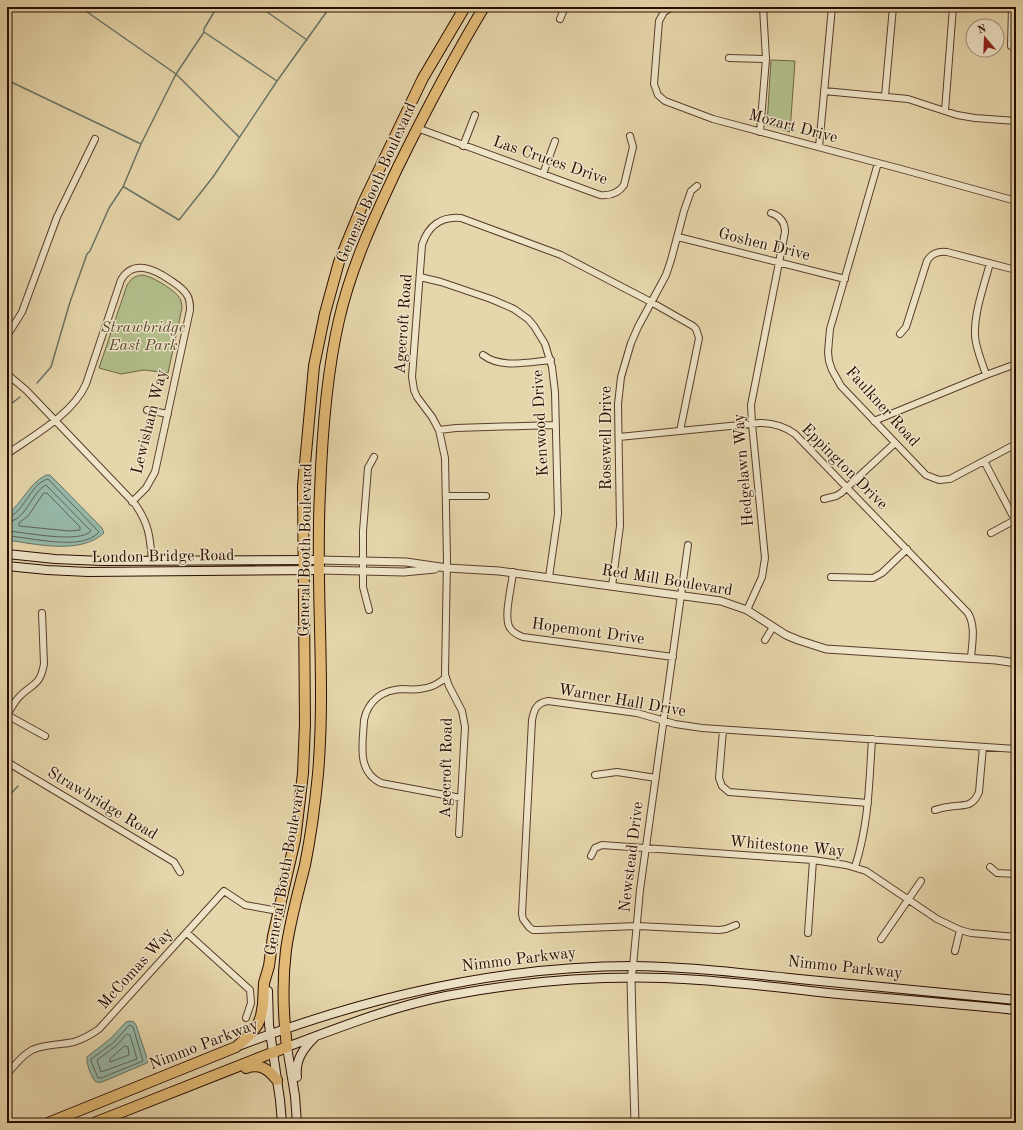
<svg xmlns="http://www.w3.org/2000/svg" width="1023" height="1130" font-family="'Old Standard TT',serif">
	<rect width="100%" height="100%" fill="#e6d6ab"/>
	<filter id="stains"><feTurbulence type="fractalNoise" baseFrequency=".005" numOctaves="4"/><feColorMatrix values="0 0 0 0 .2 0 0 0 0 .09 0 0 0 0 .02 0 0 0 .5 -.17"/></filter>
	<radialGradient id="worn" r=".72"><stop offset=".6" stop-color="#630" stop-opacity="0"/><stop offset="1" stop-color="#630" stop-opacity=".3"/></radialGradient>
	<path fill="#b2be8b" stroke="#6e6546" d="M771,60L795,61L790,132L767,125Z
		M142,275C150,275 173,289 178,296C181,299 182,303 182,308L168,373L144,370L121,374L99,368L127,285C131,279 134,276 142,275Z"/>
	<path fill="#96b9a9" stroke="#6a7465" d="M46,475H50L55,480L102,528L104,533C80,555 36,544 7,540V514C23,503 28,484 46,475Z
		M130,1021L134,1022L136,1025L148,1061L147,1063L102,1082C99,1082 97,1083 95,1081C91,1077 86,1062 87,1057L110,1039L126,1022Z"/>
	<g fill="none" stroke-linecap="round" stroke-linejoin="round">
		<path stroke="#606254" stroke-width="1" d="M44,493H47L80,527V530L69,531L19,526V523L28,516Z
			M7,517C24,515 29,484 48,479L99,532C82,552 31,537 7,536
			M7,522C26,521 31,493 46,485L91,531C79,544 25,532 7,531
			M130,1025L133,1027L143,1061L101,1078H98L91,1061V1059L113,1043Z
			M127,1034L130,1035L137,1059L101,1072L97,1060L116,1046Z
			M125,1046L128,1047L129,1055L110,1062V1059Z"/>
		<path stroke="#6a7465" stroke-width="1.5" d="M80,7L176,74L239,137
			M260,7L307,40
			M204,32L277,81
			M7,80L141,144
			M124,187L179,220L213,177L277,81L330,7
			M37,383L51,367L70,302L87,254L90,251L109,208L123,187L141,144L176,74L204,32V29L217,7
			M7,407L20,397
			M7,798L18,786"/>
		<defs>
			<path id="minor" d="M672,7L664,12L659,21L654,84L658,95L665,101L713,119L901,169L1016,201
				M560,19L565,7
				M1011,46L1012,7
				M729,58L766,59
				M824,91L908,99L957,115L975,118L1016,121
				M885,96L893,7
				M945,111L953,7
				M417,128L600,195C610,196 618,194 624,185L633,147L630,136
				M760,132L766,59L763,7
				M463,146L475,115
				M819,147L832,7
				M878,163L830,329L828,352L829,361L832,370L841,386L926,475L939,480L950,479L1016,444
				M543,174L555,141
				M678,237L845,279
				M420,277L441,282L491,299L514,309L528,319L534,326L545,344L552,367L555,392L558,514L549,577
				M900,334L906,327L927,261C931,254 938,251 947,252L1016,270
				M7,336L22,312L57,217L95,139
				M483,355C501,369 529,362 551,360
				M7,374L26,390L135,504C149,524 150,537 152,560
				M986,375C982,362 976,349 975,336C974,312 984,286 990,263
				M147,410L168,414
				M874,421L986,375L1016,364
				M439,430L456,428L555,425
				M619,437L760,423C773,423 784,426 795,434L968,613C976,627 972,643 971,658
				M7,454C33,436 73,414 86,384L121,280C133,259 154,269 170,280C176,284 183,288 187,295C190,299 190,304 190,310L155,472L146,488L132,502
				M984,461L1016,522
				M446,496H486
				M824,499L836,496L841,493L895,443
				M991,533L1015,520
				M513,572C512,586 503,617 510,628C513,633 518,635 523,637L673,657
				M831,577L873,578L882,573L907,549
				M612,586L620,526L618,404L621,377L631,343L638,327L666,275L671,260L684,211L691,191L697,186
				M369,610L363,587V531L368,468L374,457
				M747,610L762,577L765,558L752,424L751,405L785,232C785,222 780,216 771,213
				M765,640L773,627
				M446,677C439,684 430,688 420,689C414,690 408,689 402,689C382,690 368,701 364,720C363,743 356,771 381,783L461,798
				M7,715C11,709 14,702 20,696C33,683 40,686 44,664L42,613
				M7,715L45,736
				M723,730L719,778L722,786L729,792L868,803
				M7,762L174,862L180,872
				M595,775L617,772L656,778
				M935,810C939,809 944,807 948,807C963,804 972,809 979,792L983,747
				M459,834L465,727L462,711L449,686L445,675L447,560L445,458L439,430L432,417L417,397L414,390L412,377L422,245C428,226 441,216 461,218L561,255L651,302L693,326L696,329L699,338L680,431
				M591,856L595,848L602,845L813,860L846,865L866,871L937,919L960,930L971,933L1016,937
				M855,867C869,823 869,784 872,739
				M990,867L997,873L1016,874
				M736,925L726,929L719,930L637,926L538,930H533L529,927L523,919L522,914L532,720C534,710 536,703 548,701L637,713L675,724L702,728L1016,749
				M187,933L250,990L251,1003L246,1018
				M808,933L813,860
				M881,939L921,881
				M955,951L960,930
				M633,966L640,890L688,545
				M7,1074C14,1066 22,1055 32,1050C44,1044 61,1045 74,1042C83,1039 92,1034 99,1029L224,891L245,905L278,911"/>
			<path id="tertiary" d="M319,560L406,562L447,568L499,571L721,601L747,610L786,635L798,640L826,649L996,660L1016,663
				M319,570L404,572L435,569
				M633,966L631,978L632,1022L635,1123"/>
			<path id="secondary" d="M7,554L55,559L103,561L319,560
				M7,566L47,570L88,572L319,570
				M268,991L269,1025L280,1100L282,1123
				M241,1045C367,997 498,966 634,966C689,967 744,973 799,979C872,986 944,993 1016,1000
				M297,1077C295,1060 303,1049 314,1038
				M297,1123L295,1096L287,1047C340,1027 391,1007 446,996C518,982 591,976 664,978C723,980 781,988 838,994C898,999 957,1004 1016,1010"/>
			<path id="trunk" d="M246,1068C260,1063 268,1069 277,1080
				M48,1123L236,1047L251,1034L258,1024L261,1016L263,1004L264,983L269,966L273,936L295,840L297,824L303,773L305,724L303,486L314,366L325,313L339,262L364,201L423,78L465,7
				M94,1123L287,1047C283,1014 282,982 286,950C290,921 298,893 305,865C311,835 315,805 318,774C326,680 315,586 320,492C322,435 326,376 339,320C351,267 374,218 397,169C424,114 452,60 484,7"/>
		</defs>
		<use href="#minor" stroke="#583e2b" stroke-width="8"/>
		<use href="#tertiary" stroke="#583e2b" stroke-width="9"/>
		<use href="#secondary" stroke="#290c00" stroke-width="10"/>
		<use href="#trunk" stroke="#290c00" stroke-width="12"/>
		<use href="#minor" stroke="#efe4c8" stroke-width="6"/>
		<use href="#tertiary" stroke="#efe4c8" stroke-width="7"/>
		<use href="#secondary" stroke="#efe4c8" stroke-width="8"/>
		<use href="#trunk" stroke="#e3bb76" stroke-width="10"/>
	</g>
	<g text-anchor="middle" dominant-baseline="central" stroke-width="3" stroke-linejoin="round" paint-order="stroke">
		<g font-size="16" fill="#290c00" stroke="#efe4c8">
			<text transform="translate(793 127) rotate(15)">Mozart Drive</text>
			<text transform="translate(550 161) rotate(19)">Las Cruces Drive</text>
			<text transform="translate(377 183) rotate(-66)">General Booth Boulevard</text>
			<text transform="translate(764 245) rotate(14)">Goshen Drive</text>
			<text transform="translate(404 324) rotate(-86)">Agecroft Road</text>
			<text transform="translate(882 407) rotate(48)">Faulkner Road</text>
			<text transform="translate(150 422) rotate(-76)">Lewisham Way</text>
			<text transform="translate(541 423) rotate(-93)">Kenwood Drive</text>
			<text transform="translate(607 438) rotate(-90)">Rosewell Drive</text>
			<text transform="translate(844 467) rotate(45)">Eppington Drive</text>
			<text transform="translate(744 470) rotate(-95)">Hedgelawn Way</text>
			<text transform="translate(306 550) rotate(-89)">General Booth Boulevard</text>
			<text transform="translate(163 557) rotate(-1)">London Bridge Road</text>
			<text transform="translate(667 581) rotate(9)">Red Mill Boulevard</text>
			<text transform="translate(588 632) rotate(8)">Hopemont Drive</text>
			<text transform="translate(622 701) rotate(10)">Warner Hall Drive</text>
			<text transform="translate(447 768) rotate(-89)">Agecroft Road</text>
			<text transform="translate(102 804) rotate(31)">Strawbridge Road</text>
			<text transform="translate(787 847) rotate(5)">Whitestone Way</text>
			<text transform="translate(632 857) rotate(-83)">Newstead Drive</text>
			<text transform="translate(286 870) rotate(-80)">General Booth Boulevard</text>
			<text transform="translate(519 960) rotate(-7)">Nimmo Parkway</text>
			<text transform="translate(845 968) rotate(6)">Nimmo Parkway</text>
			<text transform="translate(136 969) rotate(-48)">McComas Way</text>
			<text transform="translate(204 1045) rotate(-21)">Nimmo Parkway</text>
		</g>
		<g font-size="16" font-style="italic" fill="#594a31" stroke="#efe4c8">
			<text x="143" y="328">Strawbridge<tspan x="143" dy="18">East Park</tspan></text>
		</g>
	</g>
	<rect width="1023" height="1130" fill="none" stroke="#e6d6ab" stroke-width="24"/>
	<rect x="8" y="8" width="1007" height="1114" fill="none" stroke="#290c00" stroke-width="2"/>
	<rect x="12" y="12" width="999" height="1106" fill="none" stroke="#290c00"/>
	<g transform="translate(985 38) rotate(341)"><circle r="19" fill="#efe4c8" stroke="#a08e78"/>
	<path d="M0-3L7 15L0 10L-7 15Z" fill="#8f2418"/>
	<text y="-6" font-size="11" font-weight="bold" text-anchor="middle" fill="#290c00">N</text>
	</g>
	<rect width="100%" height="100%" filter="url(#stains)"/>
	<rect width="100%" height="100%" fill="url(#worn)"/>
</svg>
